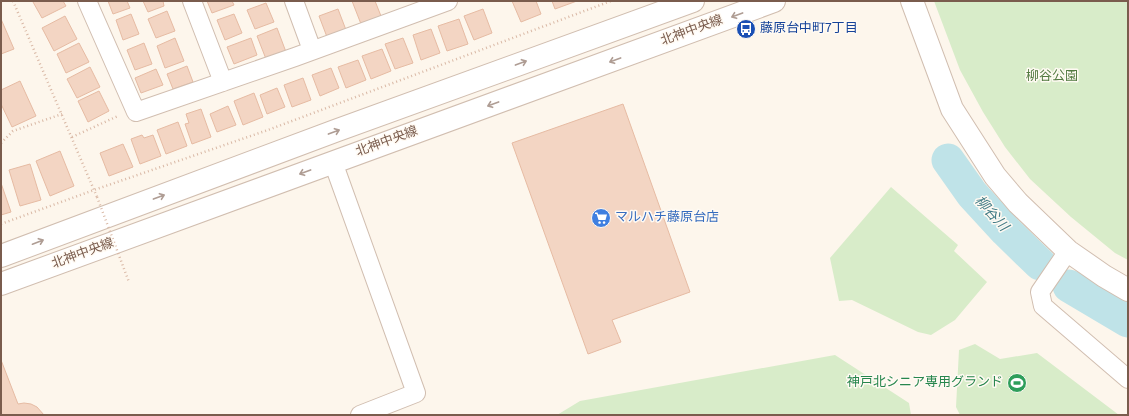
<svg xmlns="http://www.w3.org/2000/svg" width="1129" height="416" font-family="Overpass,'Noto Sans JP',sans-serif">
	<rect width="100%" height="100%" fill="#fdf6ec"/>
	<path fill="#d8ecc9" d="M934,1H1128V260L1115,253L1071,217L1030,179L1005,147L983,112L960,70Z
		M891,187L958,245L954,251L987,282L955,320L931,335L918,332L852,300L839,301L830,258Z
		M975,344L1000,359L1037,353L1119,415H960L956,407L959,350Z
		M835,355L909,403L911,415H557L580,401Z"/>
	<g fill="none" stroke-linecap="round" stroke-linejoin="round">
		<path stroke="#bfe3e8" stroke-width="33" d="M948,160L972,194L1006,231L1040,264
			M1069,286L1128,321"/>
	</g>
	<path fill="#f3d5c3" stroke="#e6bba3" d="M34,1H63L66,6L42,18L33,2Z
		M108,1H127L130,8L113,14Z
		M143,1H163L164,6L148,12Z
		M207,1H232L234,5L212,13Z
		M352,1H375L381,16L361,24Z
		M512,1H536L541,14L521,22Z
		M552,1H577L555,9Z
		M266,3L274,22L255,29L247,10Z
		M338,9L346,30L327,37L319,16Z
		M483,9L492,33L474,40L464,16Z
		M167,11L175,31L156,38L148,19Z
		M131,14L139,34L123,40L116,20Z
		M234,14L242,33L225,40L217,20Z
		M65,16L77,39L54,51L42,28Z
		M1,19L14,49L1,54Z
		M459,19L468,44L447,51L438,26Z
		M277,28L286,52L266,59L257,36Z
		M431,29L440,53L421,60L413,35Z
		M175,38L184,61L165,68L157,46Z
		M251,38L257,55L234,64L227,47Z
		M403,38L413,63L395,69L385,44Z
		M79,43L89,62L66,73L57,54Z
		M144,43L152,64L135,70L127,50Z
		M382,49L391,71L371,79L362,56Z
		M358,60L366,80L346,88L338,67Z
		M187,66L193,82L173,89L167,74Z
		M90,67L100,87L77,98L67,79Z
		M331,68L339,88L320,96L312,75Z
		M156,69L163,85L141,93L135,78Z
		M303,78L311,100L292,107L284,85Z
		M20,81L36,116L12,127L1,104V90Z
		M277,88L285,107L267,114L260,95Z
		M99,91L109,111L88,122L78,101Z
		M254,93L263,117L243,125L234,101Z
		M623,104L690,292L612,320L621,342L588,354L512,143Z
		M228,106L236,125L217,132L210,114Z
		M201,109L211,137L192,144L185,124L189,123L186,114Z
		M178,122L187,146L166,154L157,130Z
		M142,135L144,138L153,135L161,156L140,164L131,139Z
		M123,144L133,167L109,176L100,153Z
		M60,151L74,186L50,196L36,161Z
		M30,164L41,200L20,206L9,170Z
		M1,183L11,212L1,215Z
		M1,360L18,404L24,403L31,404L37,407L44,415H1Z"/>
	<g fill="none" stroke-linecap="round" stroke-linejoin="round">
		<defs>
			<path id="minor" d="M87,1L136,112L295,57L448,1
				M192,1L223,82
				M294,1L312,50
				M333,162L416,393L360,415
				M1068,251L1040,292L1043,306L1128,379"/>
			<path id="tertiary" d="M912,1L952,109L995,176L1018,203L1068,251L1104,276L1128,290
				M1,256L335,131L693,1
				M1,284L774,1"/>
		</defs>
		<use href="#minor" stroke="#d1beb0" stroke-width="20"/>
		<use href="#tertiary" stroke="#d1beb0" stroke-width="24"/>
		<path stroke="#d9b8a5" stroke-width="2.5" stroke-dasharray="1 3" stroke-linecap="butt" d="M13,1L97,197
			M72,137L118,116
			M1,143L13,131L62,114
			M1,224L94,190L268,130L611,1"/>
		<use href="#minor" stroke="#fff" stroke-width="18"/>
		<use href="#tertiary" stroke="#fff" stroke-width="22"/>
		<path stroke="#d9b8a5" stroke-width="2.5" stroke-dasharray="1 3" stroke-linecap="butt" d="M97,197L129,282"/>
	</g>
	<defs><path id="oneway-shaft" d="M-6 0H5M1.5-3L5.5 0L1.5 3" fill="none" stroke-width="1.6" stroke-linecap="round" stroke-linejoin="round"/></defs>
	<g stroke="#af9d94">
		<use href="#oneway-shaft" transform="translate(737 15) rotate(160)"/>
		<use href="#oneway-shaft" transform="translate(615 60) rotate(160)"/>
		<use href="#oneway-shaft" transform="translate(521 63) rotate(-20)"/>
		<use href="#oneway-shaft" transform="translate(493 104) rotate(160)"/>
		<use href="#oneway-shaft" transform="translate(334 132) rotate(-20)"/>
		<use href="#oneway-shaft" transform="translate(305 172) rotate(160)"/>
		<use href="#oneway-shaft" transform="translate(159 197) rotate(-20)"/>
		<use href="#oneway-shaft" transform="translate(38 242) rotate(-21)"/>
	</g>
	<defs>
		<symbol id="bus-disc" viewBox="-11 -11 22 22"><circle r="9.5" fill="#1a4fb4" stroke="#fffaf3"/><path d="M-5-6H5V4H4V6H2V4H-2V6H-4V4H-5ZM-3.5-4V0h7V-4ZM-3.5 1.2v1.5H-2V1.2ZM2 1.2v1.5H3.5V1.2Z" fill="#fff"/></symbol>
		<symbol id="supermarket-disc" viewBox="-11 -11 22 22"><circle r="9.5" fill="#3f7fe0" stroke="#fffaf3"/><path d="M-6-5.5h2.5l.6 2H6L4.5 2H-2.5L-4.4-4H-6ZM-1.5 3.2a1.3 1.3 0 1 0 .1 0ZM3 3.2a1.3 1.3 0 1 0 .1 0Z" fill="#fff"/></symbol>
		<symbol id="stadium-disc" viewBox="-11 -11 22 22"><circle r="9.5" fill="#2e9e5b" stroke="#fffaf3"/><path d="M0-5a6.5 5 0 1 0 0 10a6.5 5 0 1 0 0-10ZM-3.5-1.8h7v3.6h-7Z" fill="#fff"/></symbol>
	</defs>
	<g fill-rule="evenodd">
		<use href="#bus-disc" x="735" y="18" width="22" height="22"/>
		<use href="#supermarket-disc" x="590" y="207" width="22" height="22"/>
		<use href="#stadium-disc" x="1006" y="372" width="22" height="22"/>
	</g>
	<g text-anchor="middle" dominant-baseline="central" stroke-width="3" stroke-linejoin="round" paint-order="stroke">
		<g font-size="13" fill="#164399" stroke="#fffaf3" text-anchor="start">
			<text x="760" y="29">藤原台中町7丁目</text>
		</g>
		<g font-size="13" fill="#7a5c4d" stroke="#fffaf3">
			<text transform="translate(692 31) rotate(-20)">北神中央線</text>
			<text transform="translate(387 142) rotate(-20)">北神中央線</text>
			<text transform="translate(83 254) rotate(-20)">北神中央線</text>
		</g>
		<g font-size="13" fill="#537a41" stroke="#fffaf3">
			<text x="1052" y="77">柳谷公園</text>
		</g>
		<g font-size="13" fill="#366cbe" stroke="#fffaf3" text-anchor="start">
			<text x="615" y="218">マルハチ藤原台店</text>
		</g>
		<g font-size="13" fill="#27864d" stroke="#fffaf3" text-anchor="end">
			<text x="1003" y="383">神戸北シニア専用グランド</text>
		</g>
		<g font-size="14" font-style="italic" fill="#437c86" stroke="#fffaf3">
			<text transform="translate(991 214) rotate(48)">柳谷川</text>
		</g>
	</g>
	<rect width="1129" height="416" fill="none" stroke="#7a5c4d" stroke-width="4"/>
</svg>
